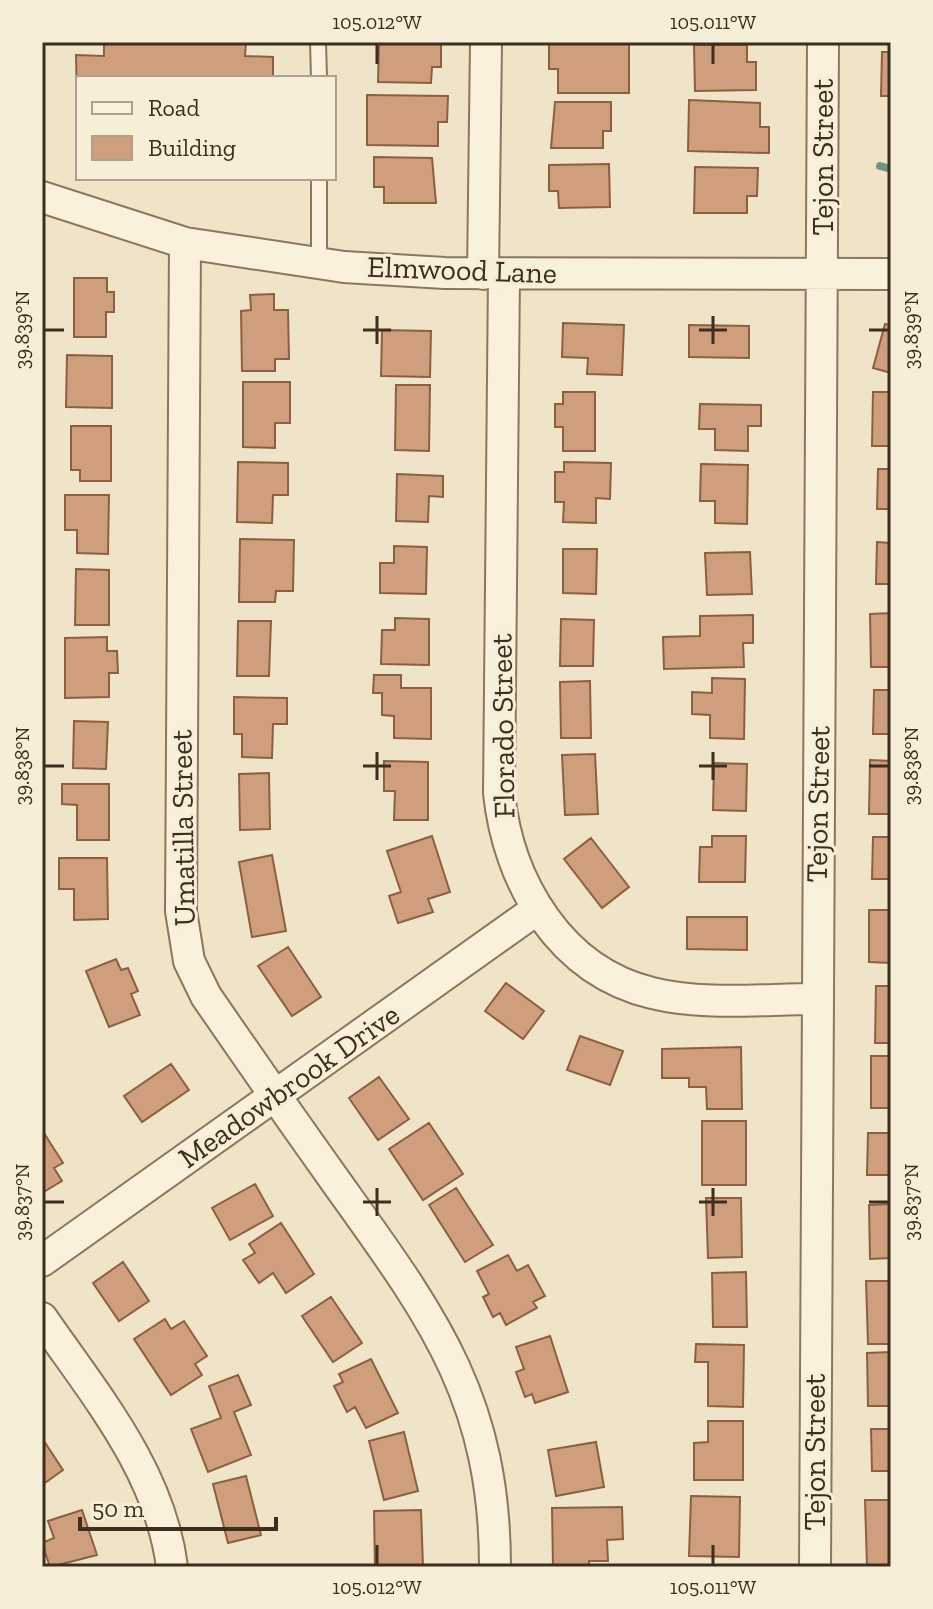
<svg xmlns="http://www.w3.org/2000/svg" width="933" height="1609" font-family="'Zilla Slab',serif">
	<rect width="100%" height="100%" fill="#f0e4c8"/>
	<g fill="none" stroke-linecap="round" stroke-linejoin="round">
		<path stroke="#6f938a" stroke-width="8" d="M880,166L891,169"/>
	</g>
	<path fill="#cf9f7d" stroke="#8d5f41" stroke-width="2" d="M104,42H246L245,56L273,57V78H78L77,103L76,55L104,56Z
		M379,42H441V67H432L431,83L378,82Z
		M549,42L629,43V93H558V69H549Z
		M694,45H747V62H756V90L695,91Z
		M882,52H891V96H881Z
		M367,95L448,96L447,122H438V146L367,145Z
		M689,100L760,103V127H769V153L688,151Z
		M555,102H611V131H603V148H551Z
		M374,157L432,158L436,203H384V187H374Z
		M609,164L610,207L559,208L558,191H549V165Z
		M695,167L758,168L757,196H747V213H694Z
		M74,278H107V292H114V312H106V337H74Z
		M274,294V310H288L289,359H275V371H242L241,311L251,310L250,295Z
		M563,323L624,325L622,375L587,374L588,358L562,357Z
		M885,324L891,325V373L873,368Z
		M689,325L749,326V358L689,357Z
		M382,330L431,331L430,377L381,376Z
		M67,355L112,356V408L66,407Z
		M243,382H290V423H275V448L243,447Z
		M396,385H430L429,451L395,450Z
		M563,392H595V451H563V427H555V404H563Z
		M873,392H891V446H872Z
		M700,404L761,405V426H748V451L715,450V429H699Z
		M71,426H111V481H80V470H71Z
		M238,462L288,463V495H273L272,523L237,522Z
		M564,462L611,463L610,499L596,498V523L563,522L564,502H555V472H564Z
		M701,464L748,465L747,524L715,523V501H700Z
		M878,469H891V509H877Z
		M397,474L443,476V497L429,496L428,522L396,521Z
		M65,495H109L108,554L77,553V530H65Z
		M240,539L294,540L293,591H276L275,602H239Z
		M877,542L891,543V584H876Z
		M394,546L427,547L426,594L380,593V563H394Z
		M563,549H597L596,594L563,593Z
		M750,552L752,594L707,595L705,553Z
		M76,569L109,570V625H75Z
		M891,613V667H871L870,614Z
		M753,615V643H743L744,667L664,669L663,637L700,636V616Z
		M395,618L429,619V665L381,664L382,630H395Z
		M561,619L594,620L593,666H560Z
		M238,621H271L269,676H237Z
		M107,637V651H117L118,673H109V697L65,698V638Z
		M374,675H401V688H431V739L394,738V716L382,715V693H373Z
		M712,678L745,679L744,739L710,738V715L692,714V692L712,693Z
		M590,681L591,738H561L560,682Z
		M874,690H891V734H873Z
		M234,697L287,698V724H273L272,758L242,757V734H234Z
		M74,721L108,722L106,769L73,768Z
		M595,754L598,814L565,815L562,755Z
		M870,760L891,761V814H869Z
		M384,761L428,762V820H394L395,791H384Z
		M714,763L747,764L746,811L713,810Z
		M269,773L270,829L240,830L239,774Z
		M62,784H109V840H77V805L62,804Z
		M432,836L450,892L428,899L433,912L398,923L389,896L401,892L387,851Z
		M712,836H746L745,882H699L700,847H712Z
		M873,837H891V879H872Z
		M591,838L629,887L602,908L564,859Z
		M272,855L286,931L252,937L239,862Z
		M59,858H107L108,919L74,920V889H59Z
		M869,910H891V963L869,962Z
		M687,917H747V950L687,949Z
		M288,947L321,997L292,1016L258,966Z
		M116,959L121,970L128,968L138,991L131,994L140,1015L109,1027L86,971Z
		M506,983L544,1011L523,1039L485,1011Z
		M876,986H891V1043H875Z
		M580,1036L623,1051L610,1085L567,1070Z
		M741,1047L742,1109H707L706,1087H689V1078H662V1049Z
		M871,1056H891V1108H871Z
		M171,1064L189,1090L142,1122L124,1096Z
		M379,1077L409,1119L378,1140L349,1098Z
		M702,1121H746V1185H702Z
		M429,1123L463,1174L423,1200L389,1149Z
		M42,1130L63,1163L54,1168L62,1181L42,1193Z
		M868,1133H891V1175H867Z
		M255,1184L273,1216L230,1240L212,1208Z
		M456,1188L493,1245L465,1262L429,1205Z
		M706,1198H741L742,1257L708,1258Z
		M891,1204V1258L870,1259L869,1205Z
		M281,1223L314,1274L286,1293L273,1273L259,1283L243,1260L255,1253L249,1244Z
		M508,1255L517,1271L528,1265L545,1296L533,1302L537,1308L506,1325L500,1313L493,1317L483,1297L489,1294L477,1271Z
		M123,1262L149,1301L119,1321L93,1283Z
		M746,1272L747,1327H713L712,1273Z
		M866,1281H891V1344H868Z
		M331,1297L362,1343L333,1362L302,1316Z
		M165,1319L171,1329L184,1321L207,1356L195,1364L202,1375L171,1395L134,1339Z
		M550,1336L568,1392L535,1403L532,1394L525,1397L516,1372L524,1369L516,1347Z
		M696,1344L744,1345L743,1407L708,1406V1362H695Z
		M891,1352V1406H868L867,1353Z
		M371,1359L398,1413L366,1428L355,1407L347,1412L334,1386L343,1382L339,1374Z
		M238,1375L251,1405L234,1412L251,1455L208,1472L191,1429L221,1418L209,1386Z
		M708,1421H743V1480H694V1443L708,1442Z
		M871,1429H891V1471H872Z
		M404,1432L418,1491L384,1500L369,1441Z
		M42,1438L63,1470L42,1485Z
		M596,1442L604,1487L556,1496L548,1450Z
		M246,1476L261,1535L228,1543L213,1484Z
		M691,1496L740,1497L739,1557L689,1556Z
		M865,1500H891V1567H867Z
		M622,1507L623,1539L607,1540L608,1561H589V1567H553L552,1508Z
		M82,1510L97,1555L50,1567L42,1543L54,1538L48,1521Z
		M421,1510L423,1566L375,1567L374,1511Z"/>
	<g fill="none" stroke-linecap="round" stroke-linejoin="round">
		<defs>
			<path id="service" d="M318,42L319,78
				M319,178V264"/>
			<path id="minor" d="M42,197L185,243L344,267L445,273L891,274
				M185,243L181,911L189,961L206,996C250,1060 294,1123 339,1186C432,1316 495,1398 495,1567
				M483,274L486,42
				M504,274L499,793C508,882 560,971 652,993C704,1006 763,999 816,999
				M42,1261L536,910
				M42,1318C95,1395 160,1471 172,1567
				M815,1567L823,42"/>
		</defs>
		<use href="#service" stroke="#8d765c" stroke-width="18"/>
		<use href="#minor" stroke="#8d765c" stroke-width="34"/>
		<use href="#service" stroke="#faf1dc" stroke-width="14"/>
		<use href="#minor" stroke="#faf1dc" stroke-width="30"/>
	</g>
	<path fill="none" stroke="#3d2e20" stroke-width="3" d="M377,44V64M713,44V64M377,316V344M713,316V344M44,330H64M363,330H391M699,330H727M869,330H889M377,752V780M713,752V780M44,766H64M363,766H391M699,766H727M869,766H889M377,1188V1216M713,1188V1216M44,1202H64M363,1202H391M699,1202H727M869,1202H889M377,1545V1565M713,1545V1565"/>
	<g text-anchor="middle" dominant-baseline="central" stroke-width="6" stroke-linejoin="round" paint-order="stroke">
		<g font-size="30" fill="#3d2e20" stroke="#f7eed8">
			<text transform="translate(823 157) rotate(-90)">Tejon Street</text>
			<text transform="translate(462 270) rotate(2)">Elmwood Lane</text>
			<text transform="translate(503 726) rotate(-91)">Florado Street</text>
			<text transform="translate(818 804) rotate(-89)">Tejon Street</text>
			<text transform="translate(183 828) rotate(-91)">Umatilla Street</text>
			<text transform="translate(289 1086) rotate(-35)">Meadowbrook Drive</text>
			<text transform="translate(815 1452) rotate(-90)">Tejon Street</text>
		</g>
	</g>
	<rect width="933" height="1609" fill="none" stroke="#f7eed8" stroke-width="88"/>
	<rect x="76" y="76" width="260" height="104" fill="#f7eed8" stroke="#ada18e" stroke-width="2"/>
	<rect x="92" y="102" width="40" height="12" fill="#faf1dc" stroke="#ada18e" stroke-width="2"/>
	<text x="148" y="116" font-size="24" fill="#3d2e20">Road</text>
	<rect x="92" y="136" width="40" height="24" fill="#cf9f7d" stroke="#ada18e" stroke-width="2"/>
	<text x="148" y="156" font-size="24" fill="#3d2e20">Building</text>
	<path d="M80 1517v12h196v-12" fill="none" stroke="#3d2e20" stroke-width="4"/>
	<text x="92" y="1517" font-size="24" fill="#3d2e20" stroke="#f7eed8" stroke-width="6" paint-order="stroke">50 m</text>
	<rect x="44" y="44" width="845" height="1521" fill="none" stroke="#3d2e20" stroke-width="3"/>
	<g font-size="20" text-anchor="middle" fill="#3d2e20">
		<text x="377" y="29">105.012°W</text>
		<text x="713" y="29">105.011°W</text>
		<text transform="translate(22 330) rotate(-90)" y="7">39.839°N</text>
		<text transform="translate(911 330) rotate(-90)" y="7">39.839°N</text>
		<text transform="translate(22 766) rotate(-90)" y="7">39.838°N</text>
		<text transform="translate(911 766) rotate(-90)" y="7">39.838°N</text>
		<text transform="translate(22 1202) rotate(-90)" y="7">39.837°N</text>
		<text transform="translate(911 1202) rotate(-90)" y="7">39.837°N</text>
		<text x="377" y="1594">105.012°W</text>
		<text x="713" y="1594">105.011°W</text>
	</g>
</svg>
